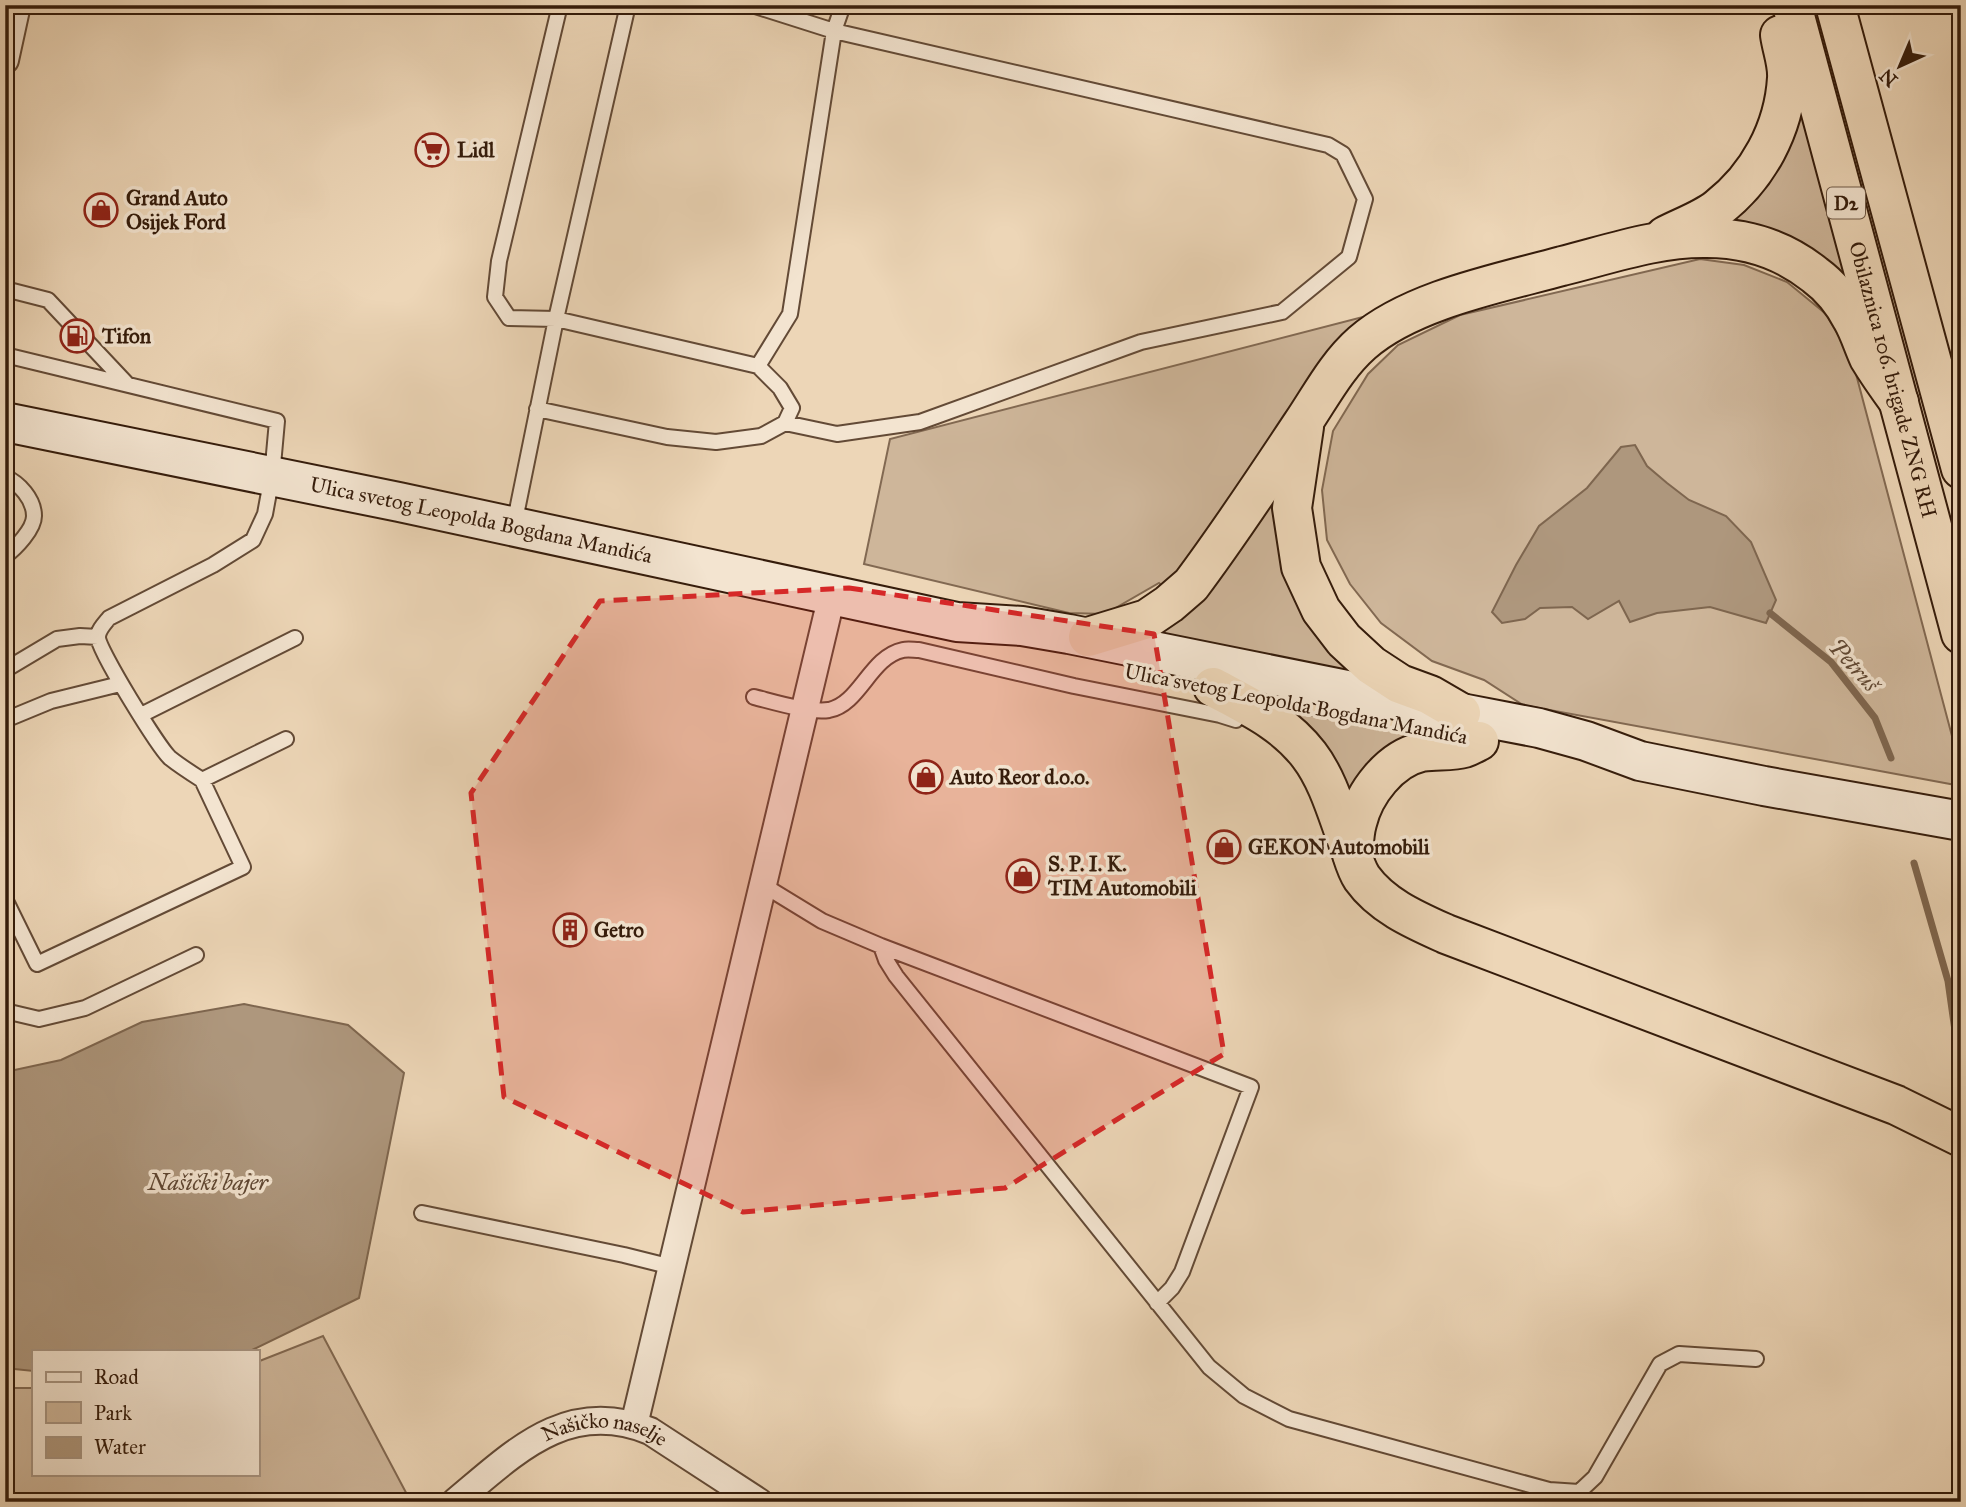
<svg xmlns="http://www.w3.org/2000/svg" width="1966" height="1507" font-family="'IM FELL Great Primer',serif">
	<rect width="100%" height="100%" fill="#edd6b7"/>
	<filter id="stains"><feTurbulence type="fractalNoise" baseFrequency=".00286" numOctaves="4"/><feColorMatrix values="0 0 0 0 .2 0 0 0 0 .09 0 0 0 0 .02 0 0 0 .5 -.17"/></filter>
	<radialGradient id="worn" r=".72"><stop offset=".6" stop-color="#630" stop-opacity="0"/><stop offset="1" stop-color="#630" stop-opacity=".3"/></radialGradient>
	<path fill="#ceb69a" stroke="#826952" stroke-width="2" d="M1799,91L1854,280L1720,231Z
		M1700,259L1744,265L1787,282L1826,314L1852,359L1961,770V786L1523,705L1484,680L1432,661L1381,623L1350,584L1327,540L1322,490L1333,431L1368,374L1398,345L1460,315Z
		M1386,311L1261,460L1166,589L1159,583L1105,614L1069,613L864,564L890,439Z
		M1277,472L1281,514L1372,685L1139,639Z
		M1280,710L1423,735L1353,811Z
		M323,1336L411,1502H5V1388H33V1474H257V1362Z"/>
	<path fill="#ae977d" stroke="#7e664f" stroke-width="2" d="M1635,445L1647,466L1667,483L1689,500L1726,516L1751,542L1776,600L1766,623L1710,607L1657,613L1630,622L1619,601L1588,619L1572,607L1540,608L1525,619L1502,623L1492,612L1516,565L1539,526L1587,488L1621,447Z
		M244,1004L348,1025L404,1073L359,1298L250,1351H33V1371L5,1368V1072L61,1060L142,1022Z"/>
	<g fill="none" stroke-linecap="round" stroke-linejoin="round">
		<path stroke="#7e664f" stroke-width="7" d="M1770,613L1831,662L1875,718L1891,758
			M1914,863L1948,981L1961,1073"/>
		<defs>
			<path id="service" d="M752,5L834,31L1328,145L1343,154L1365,199L1349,257L1282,312L1141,342L920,422L837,434L785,423
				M5,289L48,300L127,384
				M5,355L277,421L272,476L265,514L253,540L213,565L109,618C105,623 98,630 98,637C98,650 159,748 170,758C180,766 191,773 202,780L286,739
				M758,366L790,314L834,31L843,5
				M537,409L667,437L716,442L761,436L785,423L792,408L780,388L758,366L556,319L509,318L495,297L499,261L560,5
				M5,477C19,483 34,499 34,516C34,529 16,548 5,556
				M514,525L556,319L628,5
				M5,670L57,639L80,636L98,637
				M754,697C774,702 809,713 829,710C860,704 870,657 903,650C908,649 914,650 919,650L1074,686L1220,715L1236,720
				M141,715L295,638
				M5,720L51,701L120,684
				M763,885L822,921L881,946L1251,1087L1182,1272L1172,1288L1157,1303
				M5,899L37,964L243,867L202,780
				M881,946L886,960L896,976L1209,1367L1244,1396L1289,1419L1549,1490L1579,1492L1595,1477L1660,1364L1679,1354L1756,1359
				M5,1011L39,1019L85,1008L196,955
				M422,1213L624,1255L672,1267"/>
			<g id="minor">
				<path d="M5,60L17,5"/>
				<path d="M634,1425L832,595"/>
				<path id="s1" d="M455,1502C514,1453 567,1397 650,1431L759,1502"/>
			</g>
			<g id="secondary">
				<path id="s2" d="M5,422L399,502L957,622L1022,626L1069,634L1461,713L1539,728L1586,741L1640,761L1764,786L1961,821"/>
			</g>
			<g id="trunk">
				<path id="s3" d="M1792,5L1961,634"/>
				<path d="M1835,5L1961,469"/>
				<path d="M1665,236C1682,227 1703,220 1718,208C1758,177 1784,129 1787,78C1788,64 1782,49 1780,35"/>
				<path d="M1304,427L1292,508L1301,567L1321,610L1344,640L1371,665L1400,684L1430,695L1461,713"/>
				<path d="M1088,637L1147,619L1169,604L1191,585C1230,533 1266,478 1302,424C1321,396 1336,366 1362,343C1411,300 1500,283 1562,266C1610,254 1658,237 1707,238C1747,238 1784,250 1815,275C1830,286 1843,302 1852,319C1859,331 1863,345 1869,358C1878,373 1888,387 1899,402"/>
				<path d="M1213,687C1248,706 1284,722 1309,755C1329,781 1338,817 1350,848C1353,857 1356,869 1362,878C1382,906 1415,920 1446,934L1896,1105L1961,1137"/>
				<path d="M1353,856C1354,845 1354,833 1357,823C1364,793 1390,759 1421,752C1435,749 1451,752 1464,748C1470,746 1475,743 1479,741"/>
			</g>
		</defs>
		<use href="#service" stroke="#634a36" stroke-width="18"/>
		<use href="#minor" stroke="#634a36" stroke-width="30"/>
		<use href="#secondary" stroke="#351c0b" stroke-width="42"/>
		<use href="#trunk" stroke="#351c0b" stroke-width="42"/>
		<use href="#service" stroke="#f3e4d0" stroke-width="14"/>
		<use href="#minor" stroke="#f3e4d0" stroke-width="26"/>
		<use href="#secondary" stroke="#f3e4d0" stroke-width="38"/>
		<use href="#trunk" stroke="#edd6b7" stroke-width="38"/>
	</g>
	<path fill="#d62828" fill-opacity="0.2" stroke="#d62828" stroke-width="5" stroke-dasharray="14 9" stroke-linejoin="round" d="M849,588L1154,634L1224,1054L1005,1188L743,1212L504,1097L471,793L600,601Z"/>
	<defs>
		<symbol id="supermarket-ring" viewBox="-11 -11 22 22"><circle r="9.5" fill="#f3e4d0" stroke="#8f2418" stroke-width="1.5"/><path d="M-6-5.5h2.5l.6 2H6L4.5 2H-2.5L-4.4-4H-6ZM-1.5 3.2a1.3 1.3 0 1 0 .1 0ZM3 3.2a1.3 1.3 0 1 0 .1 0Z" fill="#8f2418"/></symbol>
		<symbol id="shop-ring" viewBox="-11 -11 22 22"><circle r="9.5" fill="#f3e4d0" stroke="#8f2418" stroke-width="1.5"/><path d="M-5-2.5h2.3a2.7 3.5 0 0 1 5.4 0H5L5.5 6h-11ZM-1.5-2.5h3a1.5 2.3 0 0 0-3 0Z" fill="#8f2418"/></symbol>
		<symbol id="fuel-ring" viewBox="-11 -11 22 22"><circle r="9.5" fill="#f3e4d0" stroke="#8f2418" stroke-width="1.5"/><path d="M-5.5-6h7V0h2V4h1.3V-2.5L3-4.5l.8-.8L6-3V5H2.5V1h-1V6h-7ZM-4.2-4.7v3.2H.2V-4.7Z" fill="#8f2418"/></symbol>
		<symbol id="building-ring" viewBox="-11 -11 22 22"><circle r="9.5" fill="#f3e4d0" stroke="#8f2418" stroke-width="1.5"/><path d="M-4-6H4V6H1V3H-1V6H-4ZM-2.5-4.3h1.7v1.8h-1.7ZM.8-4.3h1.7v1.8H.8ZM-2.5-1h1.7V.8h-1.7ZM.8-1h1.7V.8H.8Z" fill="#8f2418"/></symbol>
	</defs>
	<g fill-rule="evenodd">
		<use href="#supermarket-ring" x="413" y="131" width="38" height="38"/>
		<use href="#shop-ring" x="82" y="191" width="38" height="38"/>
		<use href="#fuel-ring" x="58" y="317" width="38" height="38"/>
		<use href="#shop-ring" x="907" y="758" width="38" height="38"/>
		<use href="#shop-ring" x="1205" y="828" width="38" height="38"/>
		<use href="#shop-ring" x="1004" y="857" width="38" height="38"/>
		<use href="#building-ring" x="551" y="911" width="38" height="38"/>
	</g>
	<g text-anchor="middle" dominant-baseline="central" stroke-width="7" stroke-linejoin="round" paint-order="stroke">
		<rect fill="#f3e4d0" stroke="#6e5846" stroke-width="2" x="1827" y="187.5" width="38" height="31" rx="5"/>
		<g font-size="19" font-weight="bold" fill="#351c0b">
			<text x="1846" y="203">D2</text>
		</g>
		<g font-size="21" font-weight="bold" fill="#351c0b" stroke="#f3e4d0" text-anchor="start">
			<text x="457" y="150">Lidl</text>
			<text x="126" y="198">Grand Auto<tspan x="126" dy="24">Osijek Ford</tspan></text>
			<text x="102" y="336">Tifon</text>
			<text x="950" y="777">Auto Reor d.o.o.</text>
			<text x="1248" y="847">GEKON Automobili</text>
			<text x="1048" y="864">S. P. I. K.<tspan x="1048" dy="24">TIM Automobili</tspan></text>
			<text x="594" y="930">Getro</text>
		</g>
		<g font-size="21" fill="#351c0b" stroke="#f3e4d0">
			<text stroke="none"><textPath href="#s3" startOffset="388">Obilaznica 106. brigade ZNG RH</textPath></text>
			<text stroke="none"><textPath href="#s2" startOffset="486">Ulica svetog Leopolda Bogdana Mandića</textPath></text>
			<text transform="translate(1296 704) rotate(11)">Ulica svetog Leopolda Bogdana Mandića</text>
			<text stroke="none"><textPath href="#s1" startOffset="175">Našičko naselje</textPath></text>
		</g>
		<g font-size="23" font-style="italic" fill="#5f4733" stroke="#f3e4d0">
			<text transform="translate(1854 665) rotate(48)">Petruš</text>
			<text x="208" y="1182">Našički bajer</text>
		</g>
	</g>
	<rect width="1966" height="1507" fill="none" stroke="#edd6b7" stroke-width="28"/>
	<rect x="7" y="7" width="1952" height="1493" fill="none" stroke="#351c0b" stroke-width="3.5"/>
	<rect x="14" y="14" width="1938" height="1479" fill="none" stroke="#351c0b" stroke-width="2"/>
	<rect x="32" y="1350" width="228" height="126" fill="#f3e4d0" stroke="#a79481" stroke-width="2"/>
	<rect x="46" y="1372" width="35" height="10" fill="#f3e4d0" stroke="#a79481" stroke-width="2"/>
	<text x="94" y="1384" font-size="21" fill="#351c0b">Road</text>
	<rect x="46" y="1402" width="35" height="21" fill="#ceb69a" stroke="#a79481" stroke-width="2"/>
	<text x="94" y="1420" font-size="21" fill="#351c0b">Park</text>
	<rect x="46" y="1437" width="35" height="21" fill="#ae977d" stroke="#a79481" stroke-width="2"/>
	<text x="94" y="1454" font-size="21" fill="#351c0b">Water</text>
	<g transform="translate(1900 66) rotate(224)" stroke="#f3e4d0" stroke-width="5" paint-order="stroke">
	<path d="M0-5L12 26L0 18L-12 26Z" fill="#351c0b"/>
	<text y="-10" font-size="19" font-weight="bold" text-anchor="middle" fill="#351c0b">N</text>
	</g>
	<rect width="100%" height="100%" filter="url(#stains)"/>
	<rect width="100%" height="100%" fill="url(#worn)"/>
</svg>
